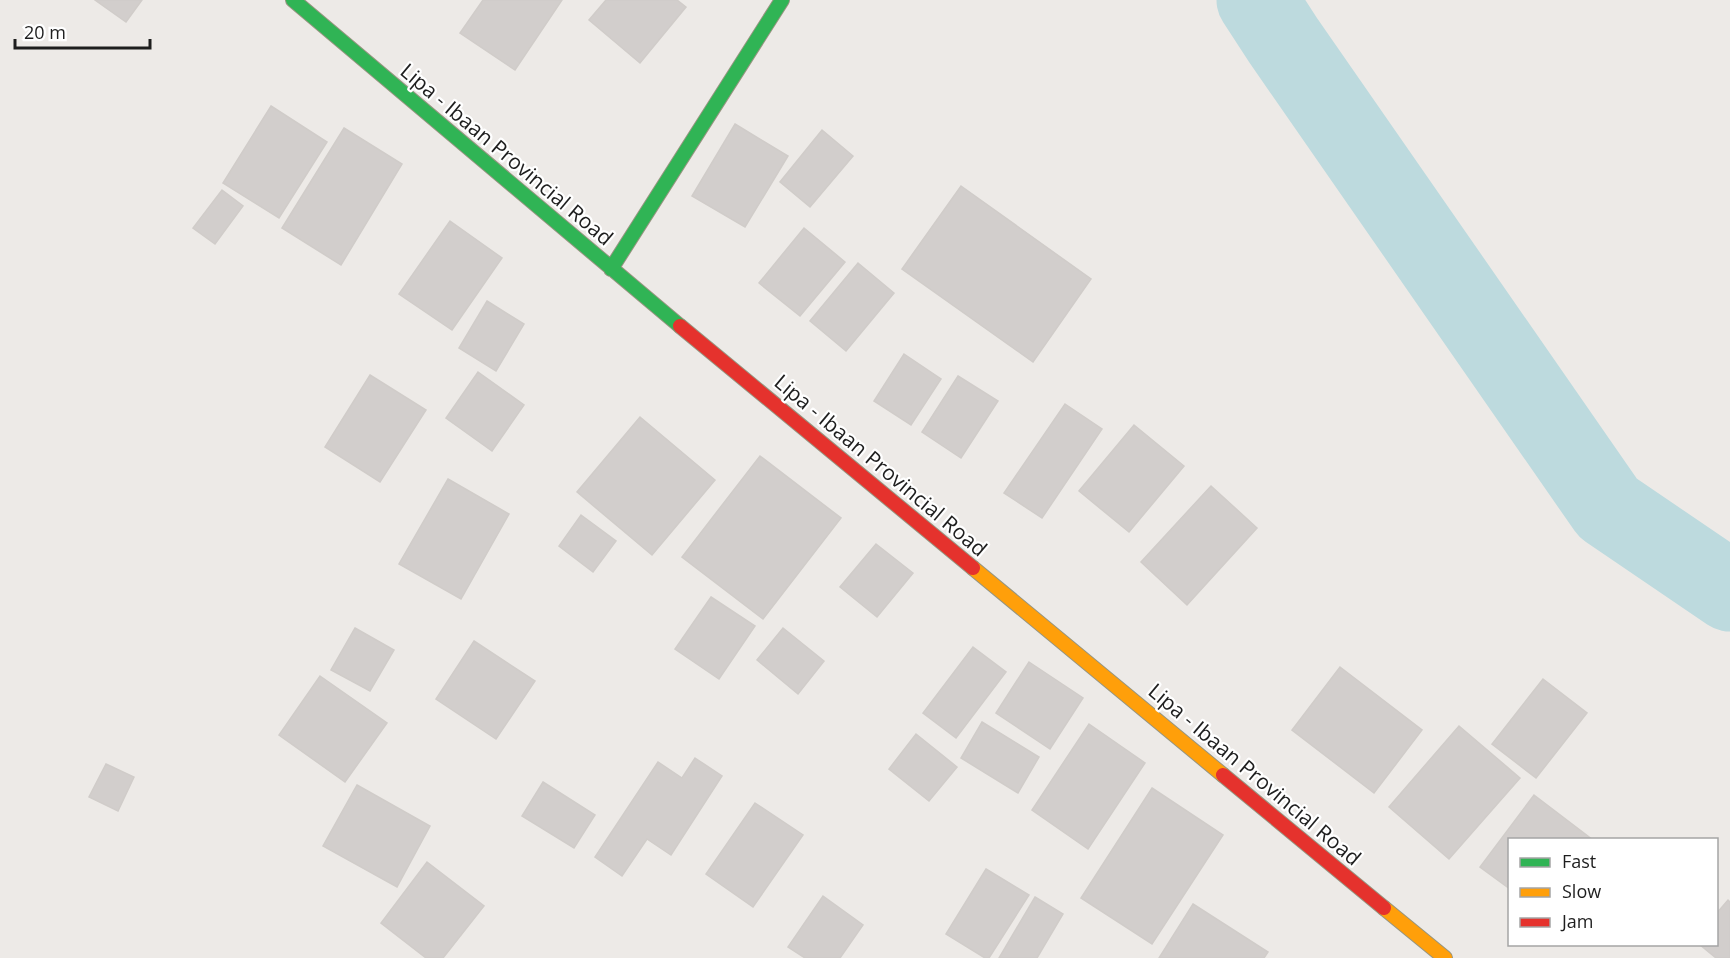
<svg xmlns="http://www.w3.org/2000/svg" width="1730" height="958" font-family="'Open Sans',sans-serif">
	<rect width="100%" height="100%" fill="#edeae7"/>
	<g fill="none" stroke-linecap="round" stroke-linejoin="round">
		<path stroke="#bddade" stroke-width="81" d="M1257,0L1283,40L1608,508L1730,591"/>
	</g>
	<path fill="#d2cecc" stroke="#d0ccc9" stroke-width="1.5" d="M95,0H142L126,22Z
		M483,0H562L515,70L460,33Z
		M606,0H677L686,7L640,63L589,20Z
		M271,106L327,142L279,218L223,183Z
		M735,124L788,156L745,227L692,196Z
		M344,128L402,164L341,265L282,228Z
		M822,130L853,156L810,207L780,182Z
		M961,186L1091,279L1033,362L902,269Z
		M222,190L243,206L215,244L193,228Z
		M450,221L502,258L452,330L399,294Z
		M804,228L845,262L800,316L759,283Z
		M858,263L894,293L846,351L810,321Z
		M487,301L524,324L496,371L459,348Z
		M904,354L941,379L911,425L874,401Z
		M478,372L524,405L492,451L446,418Z
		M370,375L426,410L380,482L325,447Z
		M958,376L998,401L961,458L922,432Z
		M1065,404L1102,429L1042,518L1004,493Z
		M640,417L715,480L652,555L577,492Z
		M1134,425L1184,466L1129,532L1079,491Z
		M760,456L841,518L763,619L682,557Z
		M448,479L509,514L461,599L399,564Z
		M1211,486L1257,528L1187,605L1141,562Z
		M581,515L616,541L593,572L559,546Z
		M876,544L913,573L877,617L840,587Z
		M711,597L755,626L719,679L675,649Z
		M355,628L394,650L370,691L331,670Z
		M783,628L824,661L798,694L757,660Z
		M474,641L535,681L496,739L436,699Z
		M973,647L1006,672L956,738L923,713Z
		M1029,662L1083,698L1050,749L996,713Z
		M1340,667L1422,730L1374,793L1292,730Z
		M320,676L387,723L345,782L279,735Z
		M1543,679L1587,713L1536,778L1492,744Z
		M982,722L1039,757L1018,793L961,758Z
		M1089,724L1145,763L1088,849L1032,810Z
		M1459,726L1520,778L1449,859L1389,807Z
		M916,734L957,767L929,801L889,769Z
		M695,758L722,776L671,855L647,839L622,876L595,857L658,762L682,778Z
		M106,764L134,777L118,811L89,797Z
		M543,782L595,815L574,848L522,816Z
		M357,785L430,826L397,887L323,846Z
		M1152,788L1223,835L1152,944L1081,898Z
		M1534,795L1593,840H1510V889L1480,867Z
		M755,803L803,835L753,907L706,874Z
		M427,862L484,906L443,958H426L381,923Z
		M986,869L1029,895L989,958H985L946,934Z
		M823,896L863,925L840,958H805L788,947Z
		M1035,897L1063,914L1037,958H999Z
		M1728,900L1730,902V958H1716L1699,944H1716V914Z
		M1193,904L1268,952L1264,958H1159Z"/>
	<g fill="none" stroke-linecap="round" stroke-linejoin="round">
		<defs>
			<path id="fast" d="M293,0L680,326
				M611,269L782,0"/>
			<path id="slow" d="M973,568L1223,775
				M1384,908L1445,958"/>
			<path id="jam" d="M680,326L973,568
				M1223,775L1384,908"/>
		</defs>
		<use href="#fast" stroke="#969580" stroke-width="16"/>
		<use href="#slow" stroke="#969580" stroke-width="16"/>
		<use href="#jam" stroke="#969580" stroke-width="16"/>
		<use href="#fast" stroke="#30b455" stroke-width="14"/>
		<use href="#slow" stroke="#ff9f0a" stroke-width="14"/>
		<use href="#jam" stroke="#e5322d" stroke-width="14"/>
	</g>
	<g text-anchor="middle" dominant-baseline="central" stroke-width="4.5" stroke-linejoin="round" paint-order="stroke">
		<g font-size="21" fill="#1e1e1e" stroke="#fff">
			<text transform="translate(507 154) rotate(40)">Lipa - Ibaan Provincial Road</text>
			<text transform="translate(881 465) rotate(40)">Lipa - Ibaan Provincial Road</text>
			<text transform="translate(1255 774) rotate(40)">Lipa - Ibaan Provincial Road</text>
		</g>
	</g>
	<rect x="1508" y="838" width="210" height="108" fill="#ffffff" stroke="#a5a5a5" stroke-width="1.5"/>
	<rect x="1520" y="858" width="30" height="9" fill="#30b455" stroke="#a5a5a5" stroke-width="1.5"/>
	<text x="1562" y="868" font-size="18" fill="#1e1e1e">Fast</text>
	<rect x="1520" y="888" width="30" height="9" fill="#ff9f0a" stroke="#a5a5a5" stroke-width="1.5"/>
	<text x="1562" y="898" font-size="18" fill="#1e1e1e">Slow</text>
	<rect x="1520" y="918" width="30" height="9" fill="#e5322d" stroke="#a5a5a5" stroke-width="1.5"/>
	<text x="1562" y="928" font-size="18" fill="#1e1e1e">Jam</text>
	<path d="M15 39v9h135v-9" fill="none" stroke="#1e1e1e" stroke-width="3"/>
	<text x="24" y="39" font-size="18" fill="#1e1e1e" stroke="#ffffff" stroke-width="4.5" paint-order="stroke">20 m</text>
</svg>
